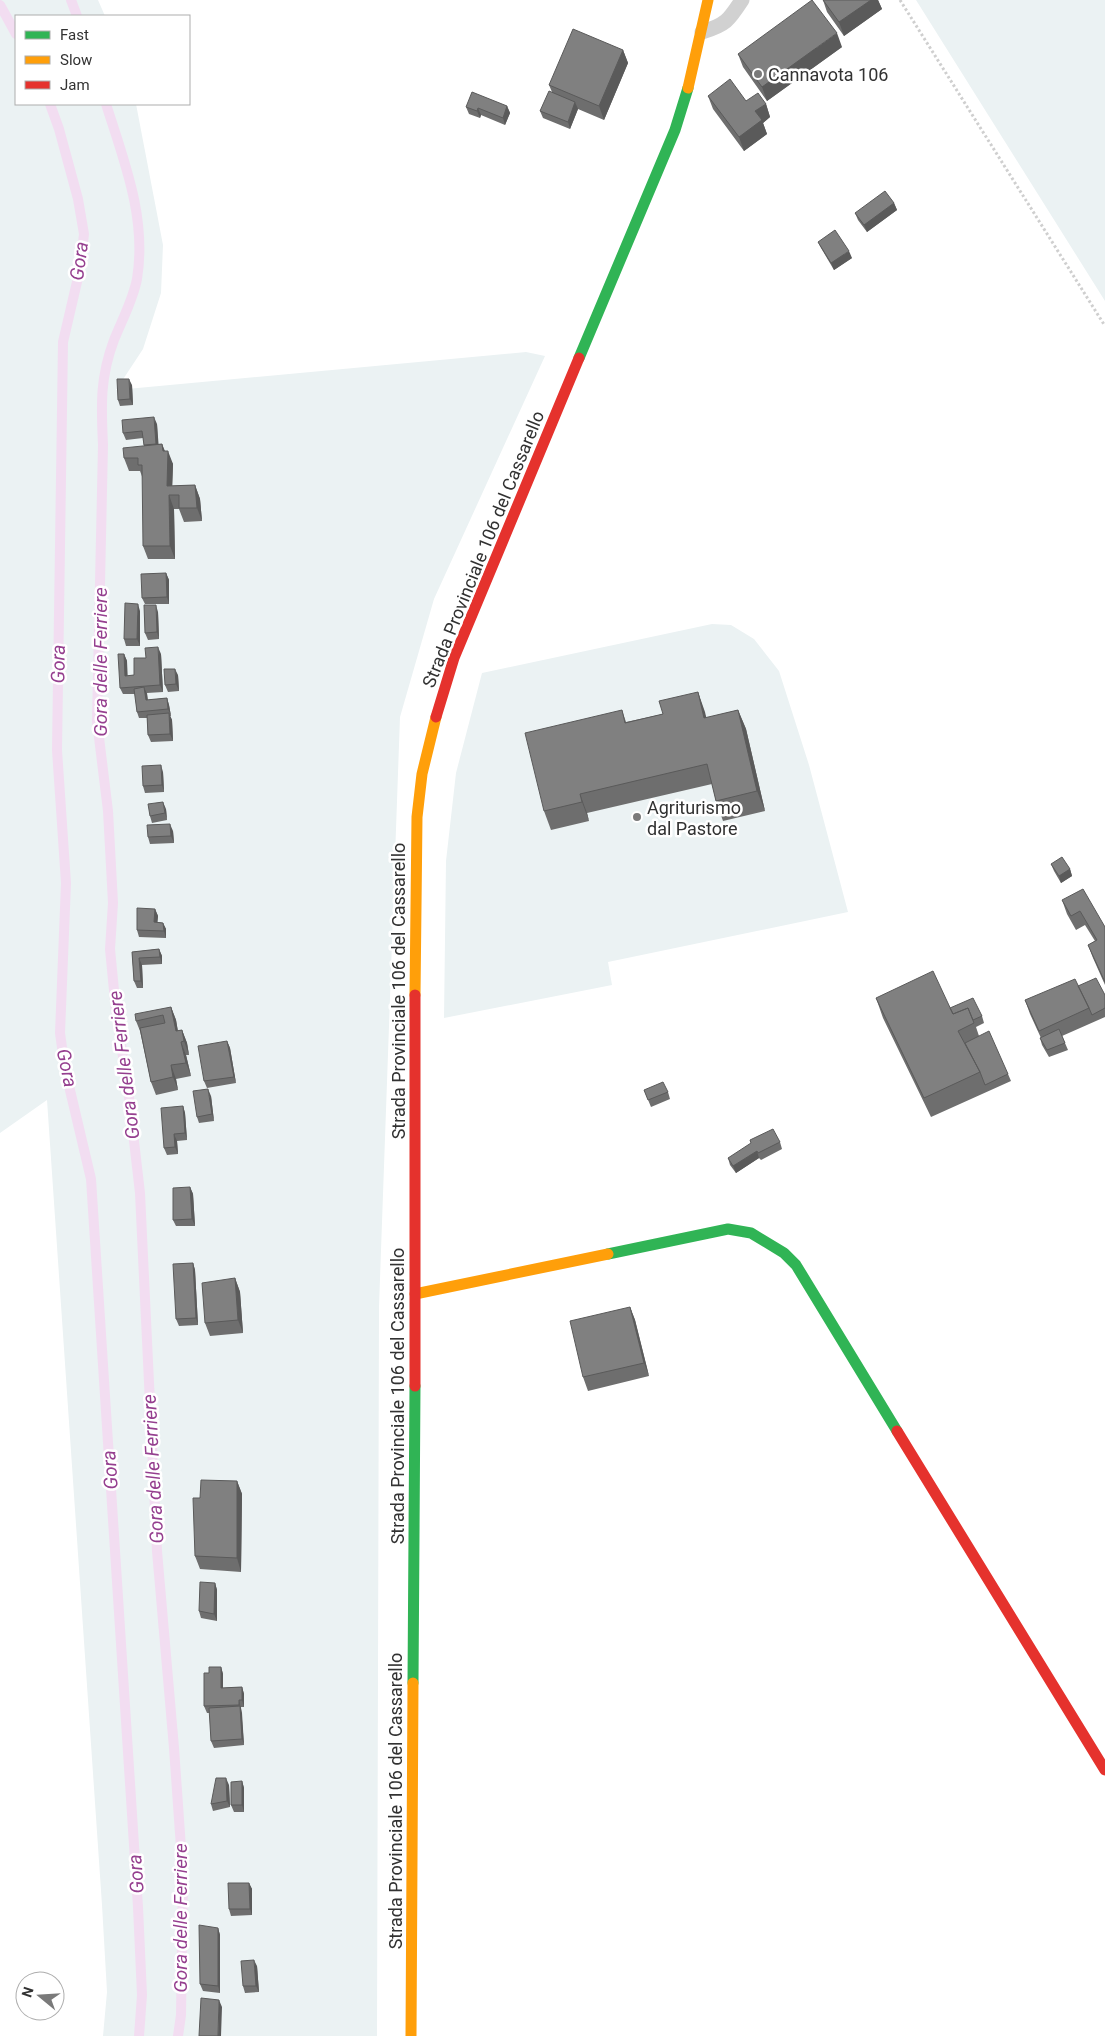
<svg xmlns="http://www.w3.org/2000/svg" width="1105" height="2036" font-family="Roboto,sans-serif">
	<rect width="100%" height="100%" fill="#fff"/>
	<path fill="#ebf2f3" d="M0,0H98L105,16H16V104H136L163,245L161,293L143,349L116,390L526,352L545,356L434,599L400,717L379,1307L377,2036H103L107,1992L102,1905L47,1100L0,1133Z
		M916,0H1105V301Z
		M712,624L731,625L754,639L779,671L809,765L848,912L608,962L612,985L444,1018L446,861L456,773L482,673Z"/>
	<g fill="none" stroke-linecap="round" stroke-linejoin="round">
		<path stroke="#f2ddf1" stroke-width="10" d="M71,0L77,16
			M0,5L16,34
			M50,104L59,129L78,199L84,234L80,269L63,342L57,750L66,883L60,1033L65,1069L91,1179L138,1907L142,1995L139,2036
			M106,104C124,161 147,218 137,279C133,300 122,320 114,340C100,377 101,405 103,445L97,721L108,811L113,903L110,949L116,1011L128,1089L140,1193L157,1551L174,1748L183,1876L181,2015L178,2036"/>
		<path stroke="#cfcfcf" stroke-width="3" stroke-dasharray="2.5 2.5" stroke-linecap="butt" d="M900,0L1105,326"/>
		<path stroke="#d1d1d1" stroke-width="15" d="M702,32C726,25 729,20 742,0"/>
		<path stroke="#30b455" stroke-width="11" d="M579,358L675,130L688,88
			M608,1254L728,1229L751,1233L784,1253L796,1265L897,1431
			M413,1683L415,1386"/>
		<path stroke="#ff9f0a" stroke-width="11" d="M688,88L708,0
			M415,995L417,817L422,774L436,717
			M415,1294L608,1254
			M411,2036L413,1683"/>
		<path stroke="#e5322d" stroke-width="11" d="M436,717L454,658L579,358
			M415,1386V995
			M897,1431L1105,1770"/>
	</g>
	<path fill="#6e6e6e" d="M823,0H878L882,9L844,36L827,12Z
		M842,47L767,101L743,67L738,54Z
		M623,50L628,63L604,120L578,109L570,129L543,118L540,111L552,92L549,85Z
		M708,96L766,104L770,117L763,123L767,134L744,151L713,109Z
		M507,106L510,113L505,125L481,115L480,118L469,114L466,107Z
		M894,203L897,210L867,232L858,220L855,213Z
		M818,242L852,258L834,270L821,248Z
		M132,385L133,405L120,406L118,400Z
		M157,424L158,444H162L165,451L173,464L172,486L195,485L200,499L202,521L184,522L179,509H174L175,559H148L143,546V479L140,471H129L124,458L144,446L143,438L126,440L123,433Z
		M166,573L169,580V604H145L142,598Z
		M140,611V646H126L124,639Z
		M158,612L159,639L148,640L145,633Z
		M124,654L127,661V676L134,675L146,658L161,654L163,692L147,693L148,700L167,698L169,705L171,716H170L172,720L173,741L151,742L148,735L147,718H139L137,712L135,694H123L120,688Z
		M178,675L179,691L168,692L165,685Z
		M698,692L706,718L738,710L746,729L765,811L723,821L716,801L712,784L587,813L589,821L551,830L544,811L622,710L626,722L663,714Z
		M163,772L164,792L145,793L143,786Z
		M166,809L167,820L152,823L150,816Z
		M173,831L174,843L150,844L148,837Z
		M1051,864L1070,869L1072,876L1061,883L1054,871Z
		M1062,900L1105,927V985L1093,958L1088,945L1095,941L1085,925L1076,930L1067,914Z
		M155,909L158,916L157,922L163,923L166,929V938L139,937L137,930Z
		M159,949L162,956V964L142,965L143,988H137L134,981L132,952Z
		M1078,986L1105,995V1017L1062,1036L1068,1050L1049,1057L1042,1045L1040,1038H1041L1030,1014L1025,1000Z
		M876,998L950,1008L982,1016L984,1023L976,1027L979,1036L1008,1074L1011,1081L931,1117L883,1018Z
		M171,1007L176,1020L178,1031L182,1030L187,1043L189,1055H186L191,1076L176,1079L178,1090L156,1095L151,1082L140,1031L136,1021Z
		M227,1041L230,1048L236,1083L207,1088L204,1081Z
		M644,1090L668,1092L670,1099L651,1107Z
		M211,1096L214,1121L199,1123L197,1117Z
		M183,1106L185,1113L187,1140L177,1141L178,1154L167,1155L164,1148Z
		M780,1142L782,1149L761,1160L759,1158L736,1173L730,1165L728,1158Z
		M190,1187L193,1194L195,1226H176L173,1220Z
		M193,1263L195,1270L198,1325L179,1326L176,1319Z
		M235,1278L240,1292L243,1333L210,1336L205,1323Z
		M630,1307L635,1320L649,1376L588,1391L583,1377Z
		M237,1481L242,1494L241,1572L200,1569L195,1556L200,1498Z
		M215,1583L217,1590V1621L201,1618L199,1611Z
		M221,1667L223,1674V1688L242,1687L244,1694V1707H241L244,1745L214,1748L211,1741L210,1713H207L204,1706L209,1673Z
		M242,1781L244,1788V1812H234L231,1805Z
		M229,1785L230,1807L213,1811L211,1804Z
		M249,1883L252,1889V1915L231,1916L229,1909Z
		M218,1928L220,1935V1993L203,1991L200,1984Z
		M257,1966L259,1992L245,1993L243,1986Z"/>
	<path fill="#5a5a5a" d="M871,0H878L882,9L844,36L839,22Z
		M837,33L842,47L767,101L762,87Z
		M623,50L628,63L604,120L599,106Z
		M575,102L578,109L570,129L568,122Z
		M766,104L770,117L763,123L767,134L744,151L739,137L755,111Z
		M507,106L510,113L505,125L503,118Z
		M478,108L481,115L480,118L477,111Z
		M894,203L897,210L867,232L864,225Z
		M849,251L852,258L834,270L831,263Z
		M129,379L132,385L133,405L130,399Z
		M154,417L157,424L159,450L156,444Z
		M162,444L167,458L168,451L173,464L172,495L167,486Z
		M195,485L200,499L202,521L197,508Z
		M169,495L174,509L175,559L170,546Z
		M166,573L169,580V604L167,597Z
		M138,604L140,611V646L137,639Z
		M156,605L158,612L159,639L157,632Z
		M158,647L161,654L163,692L160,685Z
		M124,654L127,661L128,683L125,676Z
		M175,669L178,675L179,691L176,684Z
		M144,687L147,694L148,707L146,700Z
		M698,692L705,712L711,738L704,718Z
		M167,698L169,705L171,716L168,709Z
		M738,710L746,729L765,811L757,791Z
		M169,713L172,720L173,741L170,734Z
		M161,765L163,772L164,792L162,785Z
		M580,794L587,813L589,821L582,802Z
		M163,802L166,809L167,820L165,813Z
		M170,824L173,831L174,843L171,836Z
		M1070,869L1072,876L1061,883L1059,876Z
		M155,909L158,916L157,929L154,922Z
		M163,923L166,929V938L164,931Z
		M159,949L162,956V964L160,957Z
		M139,958L142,965L143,988L141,981Z
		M171,1007L176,1020L180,1045L176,1031Z
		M182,1030L187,1043L189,1055L184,1041Z
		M227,1041L230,1048L236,1083L234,1077Z
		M181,1042L186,1055L191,1076L186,1063Z
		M171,1065L176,1079L178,1090L173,1077Z
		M208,1089L211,1096L214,1121L212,1114Z
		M183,1106L185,1113L187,1140L185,1133Z
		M174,1134L177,1141L178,1154L175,1147Z
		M757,1151L759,1158L736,1173L733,1166Z
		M190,1187L193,1194L195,1226L192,1219Z
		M193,1263L195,1270L198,1325L196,1318Z
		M235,1278L240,1292L243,1333L238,1320Z
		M630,1307L635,1320L649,1376L644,1363Z
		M237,1481L242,1494L241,1572L237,1558Z
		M215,1583L217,1590V1621L214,1614Z
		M221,1667L223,1674V1694L221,1688Z
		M242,1687L244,1694V1707L242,1700Z
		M239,1700L242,1713L244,1745L242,1739Z
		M226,1778L229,1785L230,1807L227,1801Z
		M242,1781L244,1788V1812L242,1805Z
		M249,1883L252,1889V1915L250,1909Z
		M218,1928L220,1935V1993L218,1986Z
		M254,1960L257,1966L259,1992L256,1986Z
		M219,2000L222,2007L221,2036H218Z"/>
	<path fill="#808080" stroke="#5a5a5a" d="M812,0L837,33L762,87L738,54Z
		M823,0H871L839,22Z
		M573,29L623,50L599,106L549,85Z
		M730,79L746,101L758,93L766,104L755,111L762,120L739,137L708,96Z
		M549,91L575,102L568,122L540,111Z
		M472,92L507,106L503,118L478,108L477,111L466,107Z
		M885,191L894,203L864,225L855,213Z
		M835,230L849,251L831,263L818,242Z
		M117,379H129L130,399L118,400Z
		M154,417L156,444L144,445L142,431L123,433L122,420Z
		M162,444L163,451H168L167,486L195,485L197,508H179V495H169L170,546H143L142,465H138V458H124L123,448Z
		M166,573L167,597L142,598L141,574Z
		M125,603L138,604L137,639H124Z
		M144,605H156L157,632L145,633Z
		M158,647L160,685L120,688L118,654H124L125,676L134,675V658H146L145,648Z
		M164,669H175L176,684L165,685Z
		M144,687L146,700L167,698L168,709L137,712L134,689Z
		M698,692L704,718L738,710L757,791L716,801L707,764L580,794L582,802L544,811L525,733L622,710L625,723L663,714L659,701Z
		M169,713L170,734L148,735L147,715Z
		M161,765L162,785L143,786L142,766Z
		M163,802L165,813L150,816L148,804Z
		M170,824L171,836L148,837L147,825Z
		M1062,857L1070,869L1059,876L1051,864Z
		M1083,889L1105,927V982L1088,945L1097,940L1080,911L1071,916L1062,900Z
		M137,908L155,909L154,922L163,923L164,931L137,930Z
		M159,949L160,957L139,958L141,981H134L132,952Z
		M933,971L953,1014L968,1008L974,1023L958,1031L980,1072L924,1098L876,998Z
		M1096,978L1105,995V1008L1092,1015L1089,1008L1078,986Z
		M1075,979L1089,1008L1039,1031L1025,1000Z
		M973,998L982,1016L973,1020L968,1008L953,1014L950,1008Z
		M171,1007L176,1031L182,1030L184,1041L181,1042L186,1063L171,1065L173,1077L151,1082L140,1028L165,1023L163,1015L136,1021L135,1014Z
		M1059,1029L1065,1043L1047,1050L1040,1038Z
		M989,1031L1008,1074L985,1085L980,1072L965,1043Z
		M227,1041L234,1077L204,1081L198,1046Z
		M663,1082L668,1092L648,1100L644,1090Z
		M208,1089L212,1114L197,1117L193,1091Z
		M183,1106L185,1133L174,1134L175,1147L164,1148L161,1108Z
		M773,1129L780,1142L758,1153L757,1151L733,1166L728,1158L751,1143L750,1140Z
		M190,1187L192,1219L173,1220V1188Z
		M193,1263L196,1318L176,1319L173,1264Z
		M235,1278L238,1320L205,1323L202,1283Z
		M630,1307L644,1363L583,1377L570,1321Z
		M201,1480L237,1481V1558L195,1556L193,1498H200Z
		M200,1582L215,1583L214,1614L199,1611Z
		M209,1667H221V1688L242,1687V1700H239V1705L204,1706V1673H209Z
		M240,1706L242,1739L211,1741L209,1708Z
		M216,1778H226L227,1801L211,1804Z
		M242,1781V1805H231V1782Z
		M228,1883H249L250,1909H229Z
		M199,1925L218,1928V1986L200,1984Z
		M254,1960L256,1986H243L241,1961Z
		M201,1998L219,2000L218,2036H199Z"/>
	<g fill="#7a7a7a" stroke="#fff" stroke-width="2">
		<circle cx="758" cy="74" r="5"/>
		<circle cx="637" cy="817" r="5"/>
	</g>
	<g text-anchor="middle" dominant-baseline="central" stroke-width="5" stroke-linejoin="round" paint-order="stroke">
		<g font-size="18" fill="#323232" stroke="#fff" text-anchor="start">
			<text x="768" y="74">Cannavota 106</text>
			<text x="647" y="807">Agriturismo<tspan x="647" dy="21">dal Pastore</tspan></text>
		</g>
		<g font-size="18" fill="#323232" stroke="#fff">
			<text transform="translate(483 549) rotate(-68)">Strada Provinciale 106 del Cassarello</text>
			<text transform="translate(398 991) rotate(-90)">Strada Provinciale 106 del Cassarello</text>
			<text transform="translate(397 1396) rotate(-90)">Strada Provinciale 106 del Cassarello</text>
			<text transform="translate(395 1801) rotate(-90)">Strada Provinciale 106 del Cassarello</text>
		</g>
		<g font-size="19" font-style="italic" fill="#953f8f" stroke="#fff">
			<text transform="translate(79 261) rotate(-82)">Gora</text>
			<text transform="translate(100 662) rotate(-90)">Gora delle Ferriere</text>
			<text transform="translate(58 664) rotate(-89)">Gora</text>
			<text transform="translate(124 1065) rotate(-97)">Gora delle Ferriere</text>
			<text transform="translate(67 1068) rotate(78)">Gora</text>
			<text transform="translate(153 1469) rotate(-93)">Gora delle Ferriere</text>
			<text transform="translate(110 1470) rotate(-94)">Gora</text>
			<text transform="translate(136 1874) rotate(-94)">Gora</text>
			<text transform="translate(180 1918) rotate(-90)">Gora delle Ferriere</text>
		</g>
	</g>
	<rect x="15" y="15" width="175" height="90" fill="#ffffff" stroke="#adadad"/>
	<rect x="25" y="31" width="25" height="8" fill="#30b455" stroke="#adadad"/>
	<text x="60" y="40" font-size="15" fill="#323232">Fast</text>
	<rect x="25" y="56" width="25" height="8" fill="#ff9f0a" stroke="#adadad"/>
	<text x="60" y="65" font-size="15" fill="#323232">Slow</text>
	<rect x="25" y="81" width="25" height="8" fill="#e5322d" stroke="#adadad"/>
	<text x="60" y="90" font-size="15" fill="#323232">Jam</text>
	<g transform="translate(40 1996) rotate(288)"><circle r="24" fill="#ffffff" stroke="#adadad"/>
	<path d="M0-4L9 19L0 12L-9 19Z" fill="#7a7a7a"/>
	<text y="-8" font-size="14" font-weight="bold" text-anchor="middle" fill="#323232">N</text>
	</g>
</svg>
